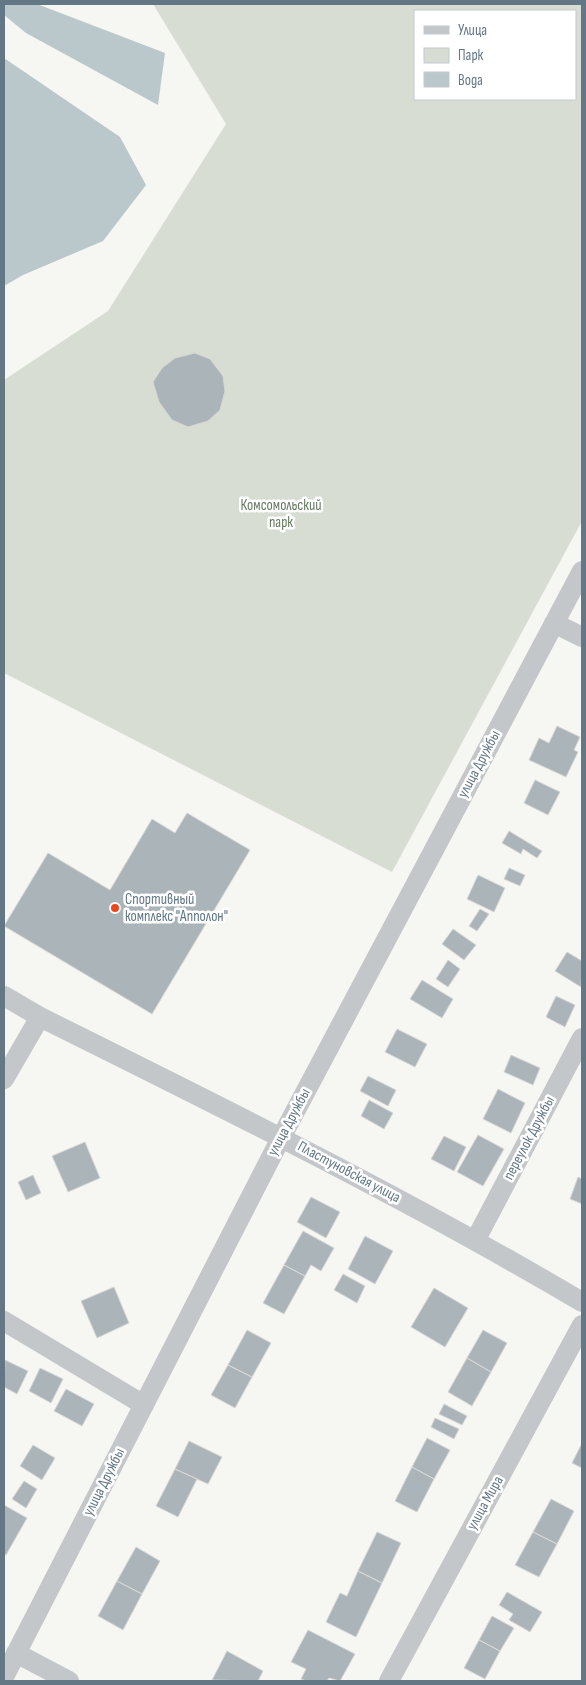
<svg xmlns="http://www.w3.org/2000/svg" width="586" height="1685" font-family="'Sofia Sans Condensed',sans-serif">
	<rect width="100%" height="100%" fill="#f6f6f2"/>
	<path fill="#d7ddd3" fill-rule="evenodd" d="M153,4H582V521L392,872L4,673V380L108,311L226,124ZM415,11H575V99H415Z"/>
	<path fill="#bac8cc" d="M4,4H37L165,53L158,105L26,33L4,15Z
		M4,58L120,137L146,185L103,241L23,275L4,286Z"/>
	<path fill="#abb4b9" stroke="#d7d7d5" d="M195,353L210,359L223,376L225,391L220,410L208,421L188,427L172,420L159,402L153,382L162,368L175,358Z
		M557,726L580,737L574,750L578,752L566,777L529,760L539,738L549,743Z
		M535,780L560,792L548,815L524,803Z
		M187,813L250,850L152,1014L4,926L48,853L110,890L152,819L175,833Z
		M509,831L542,851L537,858L523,849L521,854L502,843Z
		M509,868L525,875L520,886L504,879Z
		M478,875L505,888L494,912L467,899Z
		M480,909L489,914L477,931L469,926Z
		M453,929L476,945L464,960L442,944Z
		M567,952L582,961L581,987L555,971Z
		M448,960L460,969L448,987L436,979Z
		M422,980L453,999L442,1018L410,999Z
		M556,996L575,1005L565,1027L546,1017Z
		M397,1029L427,1044L415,1067L385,1052Z
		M511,1055L540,1068L533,1085L504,1072Z
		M368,1076L396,1090L388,1106L360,1091Z
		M498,1089L525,1103L511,1133L483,1119Z
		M369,1100L393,1113L384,1129L361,1116Z
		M478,1135L504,1149L483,1186L457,1172Z
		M444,1136L466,1147L454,1171L431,1159Z
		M85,1142L100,1178L68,1192L52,1156Z
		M33,1175L41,1193L26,1200L18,1182Z
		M578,1177L582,1179V1204L570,1199Z
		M311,1197L340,1212L326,1238L297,1222Z
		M303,1231L334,1248L321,1271L311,1265L305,1276L284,1265Z
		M365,1236L393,1251L375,1284L348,1269Z
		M284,1265L305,1276L284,1314L263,1303Z
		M343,1274L365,1286L357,1303L334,1290Z
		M114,1287L129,1323L97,1338L81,1301Z
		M434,1288L468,1308L445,1347L411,1327Z
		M247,1330L271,1343L252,1377L228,1365Z
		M483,1330L507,1343L491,1372L467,1358Z
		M467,1358L491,1372L472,1406L448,1392Z
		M5,1360L28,1371L17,1394L4,1387Z
		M228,1365L252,1377L235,1408L211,1395Z
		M40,1368L63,1379L51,1403L29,1391Z
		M66,1389L94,1404L82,1426L54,1411Z
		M444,1404L467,1416L462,1425L439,1414Z
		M435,1418L459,1429L454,1439L431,1427Z
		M427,1438L450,1450L434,1479L412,1467Z
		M189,1441L222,1457L208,1484L175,1469Z
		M582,1443V1468L572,1463Z
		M33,1445L55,1458L42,1480L20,1466Z
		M412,1467L434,1479L417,1512L395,1501Z
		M175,1469L197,1479L178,1517L156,1506Z
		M24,1481L37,1489L26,1508L12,1499Z
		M551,1499L574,1511L557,1544L533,1532Z
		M4,1505L27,1518L6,1555L4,1553Z
		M377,1532L401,1543L382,1583L358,1571Z
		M533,1532L557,1544L539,1577L515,1565Z
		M136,1547L160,1561L142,1594L117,1581Z
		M358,1571L382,1583L356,1637L326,1622L340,1593L347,1596Z
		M117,1581L142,1594L123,1630L98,1616Z
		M507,1592L542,1612L530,1632L509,1620L513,1614L499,1605Z
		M492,1616L514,1628L500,1651L479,1640Z
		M308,1630L355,1654L340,1681L329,1678L327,1681H306L301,1679L306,1669L291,1662Z
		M479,1640L500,1651L485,1679L464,1668Z
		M227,1651L263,1671L258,1681L212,1680Z"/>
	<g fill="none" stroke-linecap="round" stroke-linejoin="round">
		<path stroke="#c3c7ca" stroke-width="20" d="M554,623L582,637
			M4,996L40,1017C223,1108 406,1198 582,1302
			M4,1079L40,1017
			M476,1239L582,1038
			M4,1321L144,1405
			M16,1653L69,1681
			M4,1677L282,1136L582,571
			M389,1681L582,1325"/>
	</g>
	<circle fill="#ec461c" stroke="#fff" stroke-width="2" cx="115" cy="908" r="5"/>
	<g text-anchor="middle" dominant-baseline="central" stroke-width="5" stroke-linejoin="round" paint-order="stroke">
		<g font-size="15" fill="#687b62" stroke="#fff">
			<text x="281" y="505">Комсомольский<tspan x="281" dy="17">парк</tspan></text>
		</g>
		<g font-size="15" fill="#637785" stroke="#fff">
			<text transform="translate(479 764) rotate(-62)">улица Дружбы</text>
			<text transform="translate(289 1122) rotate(-62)">улица Дружбы</text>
			<text transform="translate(529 1138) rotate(-62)">переулок Дружбы</text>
			<text transform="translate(349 1172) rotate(28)">Пластуновская улица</text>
			<text transform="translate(104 1482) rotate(-63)">улица Дружбы</text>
			<text transform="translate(485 1503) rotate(-61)">улица Мира</text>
		</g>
		<g font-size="15" fill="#637785" stroke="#fff" text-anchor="start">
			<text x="125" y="899">Спортивный<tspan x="125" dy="17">комплекс "Апполон"</tspan></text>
		</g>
	</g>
	<rect width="586" height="1685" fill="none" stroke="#637785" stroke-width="10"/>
	<rect x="414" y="10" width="162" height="90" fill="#ffffff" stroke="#c1c9ce"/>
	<rect x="424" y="26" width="25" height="8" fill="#c3c7ca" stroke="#c1c9ce"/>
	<text x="458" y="35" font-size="15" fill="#637785">Улица</text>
	<rect x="424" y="48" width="25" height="15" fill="#d7ddd3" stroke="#c1c9ce"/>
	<text x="458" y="60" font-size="15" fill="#637785">Парк</text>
	<rect x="424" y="72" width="25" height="15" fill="#bac8cc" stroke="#c1c9ce"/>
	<text x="458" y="85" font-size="15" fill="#637785">Вода</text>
</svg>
